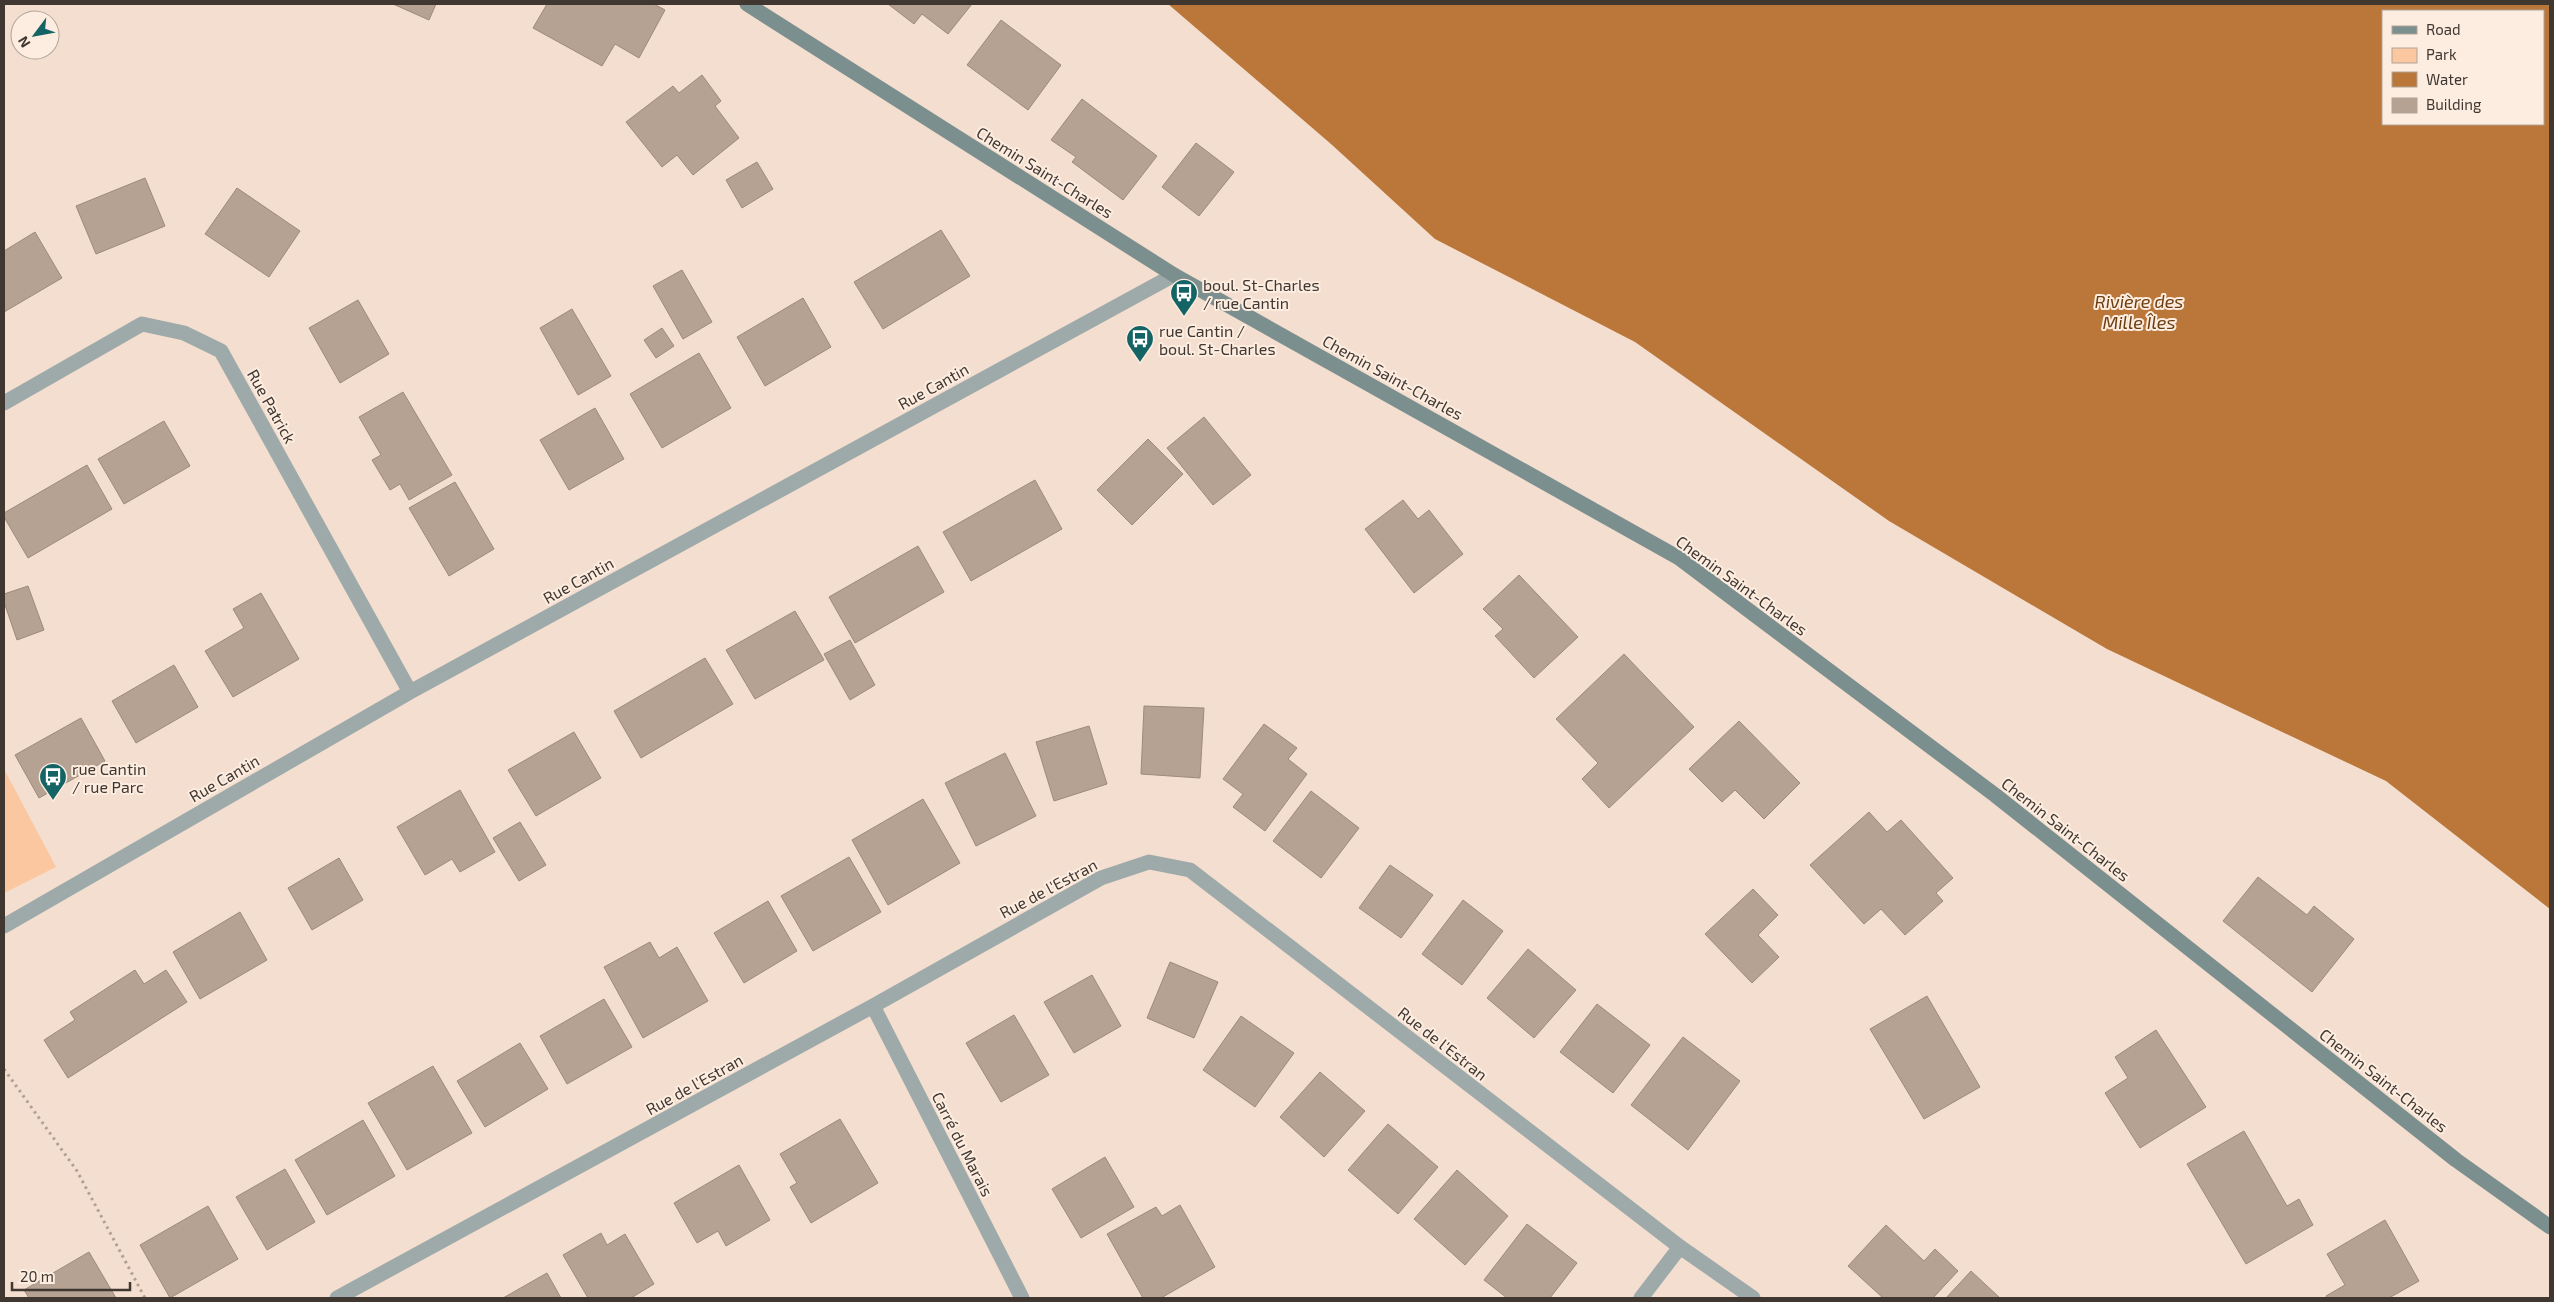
<svg xmlns="http://www.w3.org/2000/svg" width="2554" height="1302" font-family="'Exo 2',sans-serif">
	<rect width="100%" height="100%" fill="#f3decf"/>
	<path fill="#fac7a0" d="M4,769L56,867L4,893Z"/>
	<path fill="#bb7639" fill-rule="evenodd" d="M1168,4H2550V909L2386,781L2107,649L1889,521L1635,342L1435,239L1331,144ZM2383,11H2543V124H2383Z"/>
	<path fill="#b5a293" stroke="#9d8a7b" d="M393,4H436L429,20Z
		M547,4H654L665,10L639,58L615,44L602,66L533,28Z
		M888,4H972L948,34L922,14L914,24Z
		M1001,20L1061,65L1028,110L967,65Z
		M702,75L721,101L715,106L739,138L693,175L677,155L662,167L626,122L673,86L679,93Z
		M1082,99L1157,156L1123,200L1072,162L1076,157L1051,140Z
		M1196,143L1234,172L1199,216L1162,187Z
		M757,162L773,189L742,208L726,180Z
		M145,178L165,226L96,254L76,206Z
		M237,188L300,231L269,277L205,234Z
		M941,230L970,276L883,329L854,282Z
		M35,232L62,278L4,312V251Z
		M682,270L712,322L683,339L653,286Z
		M803,298L831,347L765,386L737,337Z
		M358,300L389,354L340,383L309,328Z
		M572,309L611,376L578,395L540,328Z
		M662,328L674,346L656,358L644,340Z
		M699,353L731,408L662,448L630,394Z
		M403,392L452,475L409,500L400,484L390,490L372,460L381,455L359,417Z
		M595,408L624,459L569,490L540,440Z
		M1204,417L1251,475L1213,505L1167,448Z
		M164,421L190,466L124,504L98,459Z
		M1148,439L1183,474L1132,525L1097,490Z
		M87,465L112,509L28,558L4,517V513Z
		M1035,480L1062,529L971,581L943,532Z
		M455,482L494,549L449,576L409,508Z
		M1403,500L1418,519L1429,510L1463,554L1414,593L1365,529Z
		M918,546L944,592L855,643L829,597Z
		M1519,575L1578,637L1534,678L1495,636L1503,629L1483,609Z
		M28,586L44,630L17,640L4,602V594Z
		M261,593L299,659L233,697L205,651L244,628L233,609Z
		M795,611L824,660L755,699L726,650Z
		M850,640L875,685L850,700L824,654Z
		M1624,654L1694,727L1609,808L1582,779L1598,763L1556,719Z
		M705,658L733,704L641,758L614,711Z
		M174,665L198,707L136,743L112,701Z
		M1144,706L1204,708L1200,778L1141,774Z
		M81,718L105,761L39,798L15,755Z
		M1739,721L1800,783L1764,819L1735,790L1722,802L1689,769Z
		M1264,724L1297,748L1288,759L1307,774L1265,831L1233,807L1243,794L1223,779Z
		M1089,726L1107,784L1054,801L1036,742Z
		M574,732L601,778L536,816L508,770Z
		M1005,753L1036,816L976,846L945,783Z
		M460,790L495,852L460,872L452,859L425,875L397,827Z
		M1311,791L1359,828L1321,878L1273,841Z
		M923,799L960,863L888,905L852,840Z
		M1869,812L1887,832L1901,820L1953,878L1936,893L1943,901L1905,935L1881,909L1864,924L1810,865Z
		M520,822L546,865L519,881L493,838Z
		M849,857L881,912L813,951L781,896Z
		M339,858L363,900L312,930L288,888Z
		M1390,865L1433,895L1401,938L1359,908Z
		M2258,877L2307,915L2314,906L2354,939L2312,992L2223,921Z
		M1753,889L1778,915L1758,935L1779,957L1752,983L1705,934Z
		M1463,900L1503,931L1462,985L1422,954Z
		M768,901L797,951L744,983L714,933Z
		M240,912L267,960L200,999L173,952Z
		M650,942L659,958L677,947L708,1001L643,1038L604,967Z
		M1528,949L1576,990L1534,1038L1487,998Z
		M1170,962L1218,982L1194,1038L1147,1018Z
		M135,970L144,984L166,970L187,1002L68,1078L44,1040L75,1020L70,1012Z
		M1092,975L1121,1026L1074,1053L1044,1002Z
		M1927,996L1980,1087L1924,1119L1870,1029Z
		M604,999L632,1047L567,1084L540,1036Z
		M1597,1004L1650,1045L1613,1093L1560,1052Z
		M1014,1015L1049,1075L1001,1102L966,1043Z
		M1241,1016L1294,1053L1255,1107L1203,1070Z
		M2156,1030L2206,1107L2140,1148L2105,1093L2128,1078L2115,1057Z
		M1683,1037L1740,1081L1688,1150L1631,1105Z
		M520,1043L548,1089L485,1127L457,1081Z
		M433,1066L472,1133L407,1170L368,1103Z
		M1320,1072L1365,1111L1324,1157L1280,1117Z
		M840,1119L878,1183L811,1223L790,1187L797,1183L780,1154Z
		M363,1120L395,1176L327,1215L295,1160Z
		M1388,1124L1438,1167L1398,1214L1348,1170Z
		M2244,1131L2287,1206L2299,1199L2313,1225L2246,1264L2187,1164Z
		M1105,1157L1134,1207L1081,1238L1052,1189Z
		M739,1165L770,1220L726,1246L718,1231L697,1243L674,1203Z
		M285,1169L315,1222L267,1250L236,1197Z
		M1457,1170L1508,1216L1465,1265L1414,1219Z
		M1180,1205L1215,1267L1161,1298H1143L1107,1234L1156,1207L1162,1216Z
		M208,1206L238,1259L170,1298L140,1245Z
		M2385,1220L2419,1281L2389,1298H2327L2326,1296L2345,1285L2327,1254Z
		M1527,1224L1577,1263L1550,1298H1507L1484,1280Z
		M1886,1225L1924,1261L1935,1249L1958,1271L1933,1298H1883L1848,1266Z
		M601,1233L607,1245L625,1234L654,1284L631,1298H588L563,1255Z
		M89,1252L116,1298H29L24,1290Z
		M1971,1271L2000,1298H1946Z
		M547,1273L561,1298H503Z"/>
	<g fill="none" stroke-linecap="round" stroke-linejoin="round">
		<path stroke="#b0a094" stroke-width="3" stroke-dasharray="2.5 4" stroke-linecap="butt" d="M4,1069L77,1171L145,1298"/>
		<path stroke="#9eaaaa" stroke-width="15" d="M4,403L142,324L184,333L221,351L410,692
			M4,926L410,692L1174,275
			M873,1006L1022,1298
			M337,1298L873,1006L1101,878L1149,862L1190,870L1680,1247L1753,1298
			M1641,1298L1680,1247"/>
		<path stroke="#7c8f8f" stroke-width="15" d="M747,4L1174,275L1679,558L1995,795L2456,1160L2550,1227"/>
	</g>
	<defs>
		<symbol id="bus-pin" viewBox="-11 -11 22 30"><path d="M0 17L-7.5 6A9.5 9.5 0 1 1 7.5 6Z" fill="#146466" stroke="#fdede0"/><path d="M-5-6H5V4H4V6H2V4H-2V6H-4V4H-5ZM-3.5-4V0h7V-4ZM-3.5 1.2v1.5H-2V1.2ZM2 1.2v1.5H3.5V1.2Z" fill="#fff"/></symbol>
	</defs>
	<g fill-rule="evenodd">
		<use href="#bus-pin" x="1168" y="277" width="32" height="43"/>
		<use href="#bus-pin" x="1124" y="323" width="32" height="43"/>
		<use href="#bus-pin" x="37" y="761" width="32" height="43"/>
	</g>
	<g text-anchor="middle" dominant-baseline="central" stroke-width="4" stroke-linejoin="round" paint-order="stroke">
		<g font-size="16" fill="#403731" stroke="#fdede0">
			<text transform="translate(1045 172) rotate(32)">Chemin Saint-Charles</text>
			<text transform="translate(1393 377) rotate(29)">Chemin Saint-Charles</text>
			<text transform="translate(933 386) rotate(-29)">Rue Cantin</text>
			<text transform="translate(272 406) rotate(61)">Rue Patrick</text>
			<text transform="translate(578 580) rotate(-29)">Rue Cantin</text>
			<text transform="translate(1742 585) rotate(36)">Chemin Saint-Charles</text>
			<text transform="translate(224 778) rotate(-30)">Rue Cantin</text>
			<text transform="translate(2066 829) rotate(38)">Chemin Saint-Charles</text>
			<text transform="translate(1048 888) rotate(-28)">Rue de l'Estran</text>
			<text transform="translate(1443 1043) rotate(38)">Rue de l'Estran</text>
			<text transform="translate(2384 1080) rotate(38)">Chemin Saint-Charles</text>
			<text transform="translate(694 1084) rotate(-29)">Rue de l'Estran</text>
			<text transform="translate(963 1144) rotate(63)">Carré du Marais</text>
		</g>
		<g font-size="16" fill="#403731" stroke="#fdede0" text-anchor="start">
			<text x="1203" y="284">boul. St-Charles<tspan x="1203" dy="18">/ rue Cantin</tspan></text>
			<text x="1159" y="330">rue Cantin /<tspan x="1159" dy="18">boul. St-Charles</tspan></text>
			<text x="72" y="768">rue Cantin<tspan x="72" dy="18">/ rue Parc</tspan></text>
		</g>
		<g font-size="18" font-style="italic" fill="#6b3c0e" stroke="#fdede0">
			<text x="2139" y="301">Rivière des<tspan x="2139" dy="21">Mille Îles</tspan></text>
		</g>
	</g>
	<rect width="2554" height="1302" fill="none" stroke="#403731" stroke-width="10"/>
	<rect x="2382" y="10" width="162" height="115" fill="#fdede0" stroke="#b1a49a"/>
	<rect x="2392" y="26" width="25" height="8" fill="#7c8f8f" stroke="#b1a49a"/>
	<text x="2426" y="35" font-size="15" fill="#403731">Road</text>
	<rect x="2392" y="48" width="25" height="15" fill="#fac7a0" stroke="#b1a49a"/>
	<text x="2426" y="60" font-size="15" fill="#403731">Park</text>
	<rect x="2392" y="72" width="25" height="15" fill="#bb7639" stroke="#b1a49a"/>
	<text x="2426" y="85" font-size="15" fill="#403731">Water</text>
	<rect x="2392" y="98" width="25" height="15" fill="#b5a293" stroke="#b1a49a"/>
	<text x="2426" y="110" font-size="15" fill="#403731">Building</text>
	<g transform="translate(35 35) rotate(238)"><circle r="24" fill="#fdede0" stroke="#b1a49a"/>
	<path d="M0-4L9 19L0 12L-9 19Z" fill="#146466"/>
	<text y="-8" font-size="14" font-weight="bold" text-anchor="middle" fill="#403731">N</text>
	</g>
	<path d="M12 1282v8h118v-8" fill="none" stroke="#403731" stroke-width="2.5"/>
	<text x="20" y="1282" font-size="15" fill="#403731" stroke="#fdede0" stroke-width="4" paint-order="stroke">20 m</text>
</svg>
